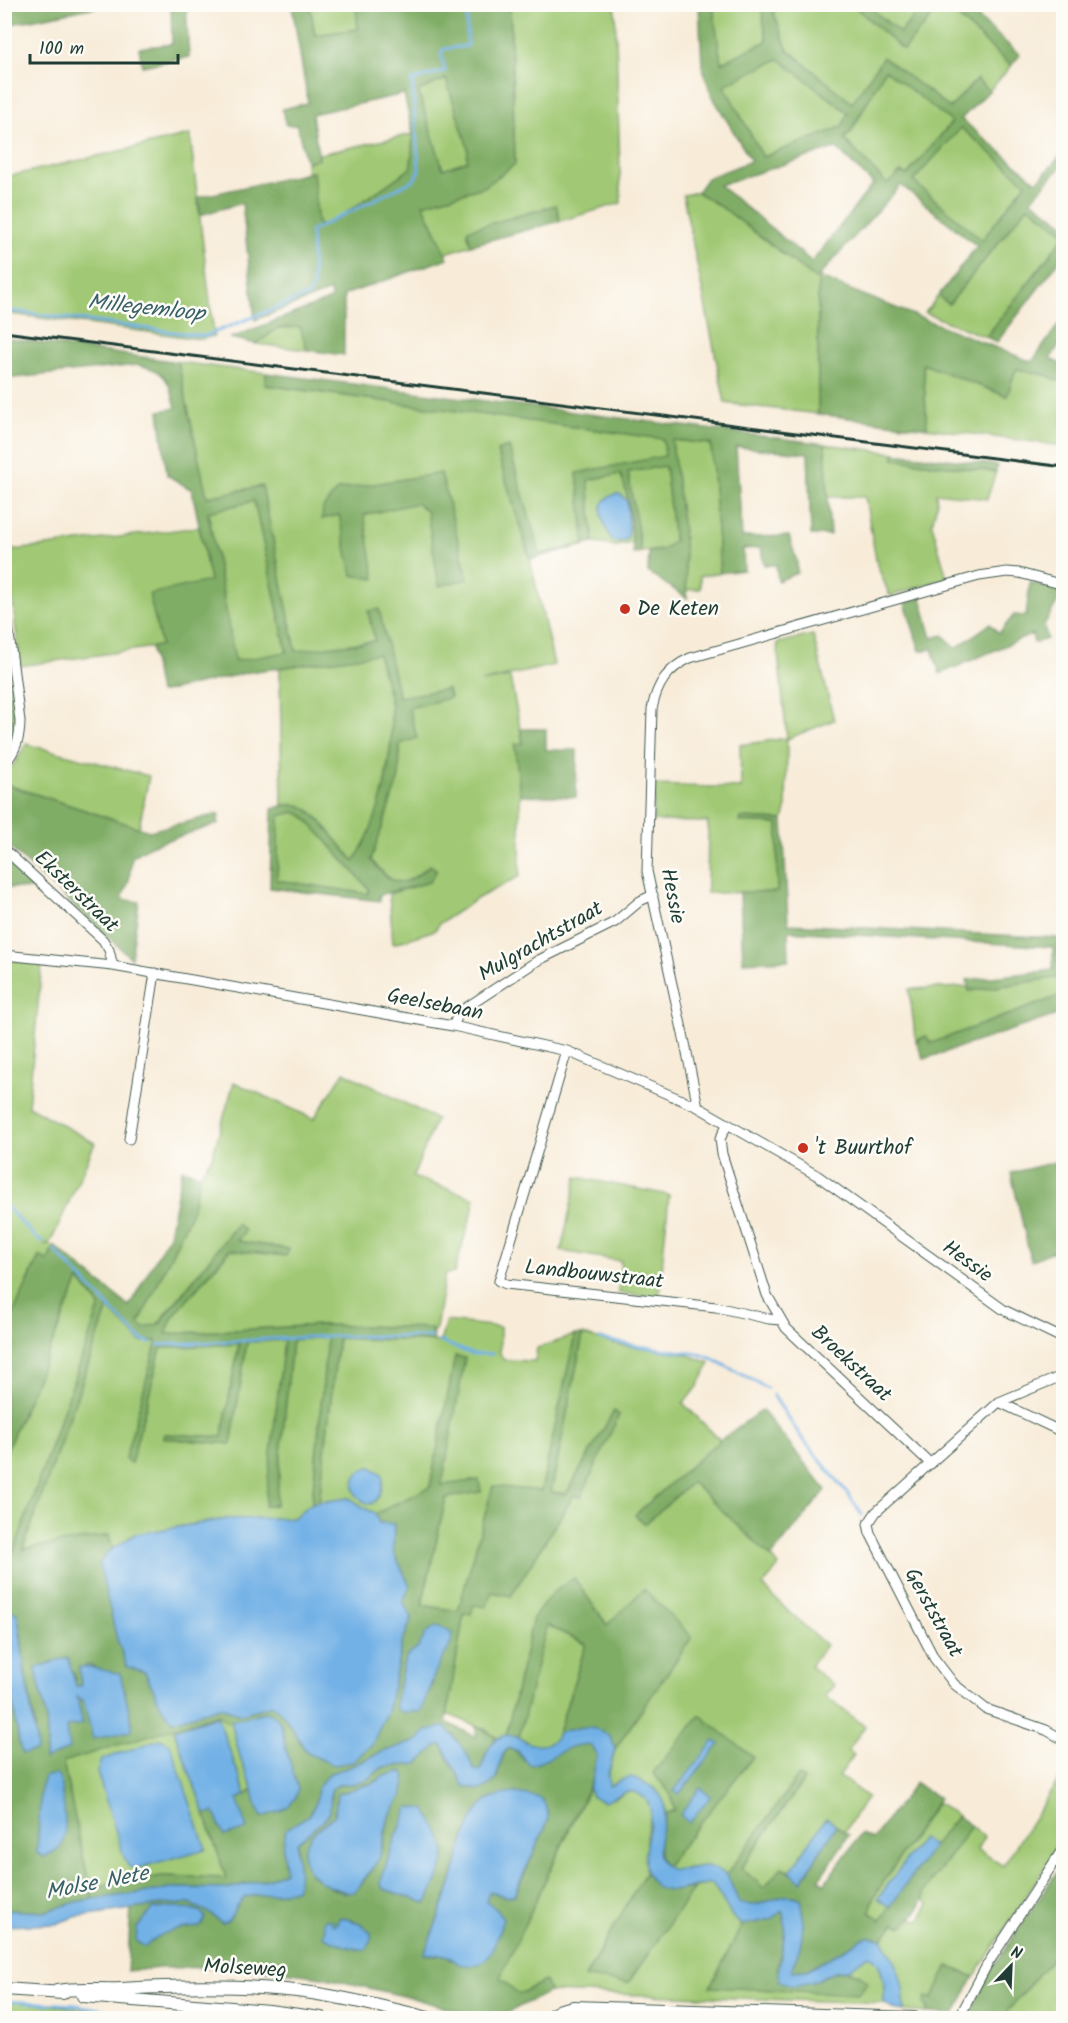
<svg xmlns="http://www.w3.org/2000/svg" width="1068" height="2023" font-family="Kalam,sans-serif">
	<rect width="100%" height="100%" fill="#fdfcf7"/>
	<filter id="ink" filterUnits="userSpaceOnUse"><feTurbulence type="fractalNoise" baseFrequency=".0167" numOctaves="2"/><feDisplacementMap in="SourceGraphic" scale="12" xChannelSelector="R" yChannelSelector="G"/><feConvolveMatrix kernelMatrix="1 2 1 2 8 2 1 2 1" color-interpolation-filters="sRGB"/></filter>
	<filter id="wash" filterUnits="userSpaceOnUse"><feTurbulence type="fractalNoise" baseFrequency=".008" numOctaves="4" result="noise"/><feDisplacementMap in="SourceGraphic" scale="24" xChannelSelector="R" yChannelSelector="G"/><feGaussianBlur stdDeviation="1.35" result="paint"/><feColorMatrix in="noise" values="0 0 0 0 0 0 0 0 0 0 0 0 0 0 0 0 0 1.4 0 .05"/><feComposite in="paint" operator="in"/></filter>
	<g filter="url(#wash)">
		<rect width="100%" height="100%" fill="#f8ecd9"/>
		<path fill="#a1c974" stroke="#608354" stroke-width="1.5" d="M310,5H356L358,29L315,35Z
			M510,5H615L621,203L560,221L556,206L467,231L471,245L446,253L423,204L484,187L515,164Z
			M713,5H761L767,41L721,63Z
			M771,5H853L903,50L942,5H945L1011,66L989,91L977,79L950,108L883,58L852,104L787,49Z
			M867,5H923L900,33Z
			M779,58L848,113L842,127L763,157L724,85Z
			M885,69L952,122L907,175L901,172L887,185L844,139L852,131Z
			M446,79L468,148V161L443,169L418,91Z
			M961,127L1026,183L982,240L913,181Z
			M413,134L411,168L337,219L318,226L313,172L307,173L306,162L319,159V154Z
			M190,135L214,336L201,339L5,313V177Z
			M697,192L726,210L818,281V414L725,403L683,195Z
			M1028,206L1063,231V238L986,337L925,313L938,296L949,304Z
			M301,327L307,350L256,344L278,328Z
			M178,362L266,373V385L663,439L666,456L577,473L585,544L540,555L509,448L497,451L530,559L554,665L481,682L510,677L523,743L515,745L520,795V876L478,898L440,923L435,930L393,944L389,894L429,882V865C403,890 394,886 371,860L399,777L400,744L409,708L450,698L448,689L399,698L368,612L375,641L296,652L262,487L207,498Z
			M923,364L1006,396L1016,369L1046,375L1063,383V446L927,428Z
			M672,440L711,444L720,573L700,576V589L686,590L684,540Z
			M825,444L894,453V459L996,472L987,499L936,493L937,503L932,524L947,578L890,596L877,565L865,497H828Z
			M665,466L674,541L663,550L641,552L628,472Z
			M621,474C629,496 630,520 633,543L616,546L594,543L588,480Z
			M254,501L287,653L235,661L208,511Z
			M199,527L210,581L161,646L20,666L7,551Z
			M813,635L834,720L787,739L786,810L783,820L741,818L740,822L778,824L777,892L707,893L708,822L653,821L655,785L741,788L740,745L787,738L777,643Z
			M378,653L391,705V742L384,788L373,828L354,862L311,811L299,805H282L280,668Z
			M26,744L149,776L139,828L5,784V774L15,763Z
			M295,812L304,816L369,889V894L277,881L279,815Z
			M6,959L42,964L28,1106L95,1143L56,1231L49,1244H44L54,1246L48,1261L39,1256L5,1332Z
			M1060,977L1062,995L931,1044L926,1036L916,1041L909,989L968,987L970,991Z
			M344,1072L436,1119L413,1177L475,1198L473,1209L454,1273L445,1274L436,1328L432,1333L431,1328L322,1325L165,1334L173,1317L230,1250L289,1249L236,1241L237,1224L158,1324L144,1329L139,1323L192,1211L200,1174L212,1157L234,1082L314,1119Z
			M577,1177L669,1195L659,1297L618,1293L621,1261L561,1251Z
			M79,1280L100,1306L14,1551L5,1552V1454Z
			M108,1308L141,1342L158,1340L125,1459L131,1463L161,1348L239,1343L222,1437L164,1434L163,1438L231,1444L247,1342L284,1340L266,1506L276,1505L292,1340L327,1337L312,1503L294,1518L227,1519L135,1534L113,1549L109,1536L23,1549Z
			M446,1321L500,1327V1353L504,1360L535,1361L537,1348L575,1335L541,1491L493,1487L458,1611L422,1605L446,1498L481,1491L479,1480L442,1486L455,1357L430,1487L375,1514L349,1498L319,1503L338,1338L440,1342Z
			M583,1335L620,1345L683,1353L710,1363L697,1388L683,1403L720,1440L635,1515L645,1524L692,1482L771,1556L779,1566L763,1586L790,1613L826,1645L810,1666L834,1685L825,1696L865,1726L848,1751L854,1755L839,1776L867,1797L844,1832L833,1822L826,1818L790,1872L782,1867L764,1889L741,1868L804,1780L799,1777L727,1874L707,1866L672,1870L665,1867L752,1757L671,1793L675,1810L666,1814L664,1801L626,1778L609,1786L607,1781L615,1749L692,1637L608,1626L574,1579L533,1619L506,1736L495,1740V1737L487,1730L447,1714L464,1613L492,1592L511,1596L574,1495L580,1497L614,1412L566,1494L551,1492Z
			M546,1625L586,1644L556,1738C541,1752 535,1746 519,1737Z
			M218,1713L228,1723L231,1721L241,1761L253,1789L246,1795L217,1716L174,1730L205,1814L226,1878L162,1876L92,1899L62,1762Z
			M1063,1773V1839L974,1977L948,1966L932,2000L926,1997L927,2013L904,2011C905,1979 897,1966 882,1939L895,1923L902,1926L913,1916V1919L919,1920L929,1904L924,1900V1892L971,1826L984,1837L977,1849L1003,1866Z
			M589,1789L592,1797L613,1799L628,1791L636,1792L647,1798L651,1805V1815L646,1835L645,1873L585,1977L628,1983L694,1888L707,1883L713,1884L732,1916L742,1925L710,1987L861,1975L848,1970L868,1955C884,1961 885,1988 884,2003L549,1992L545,1981L519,1995L499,1978Z
			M937,1802L957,1816L933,1846L922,1839L878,1898L890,1907L881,1920L870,1913L874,1896Z
			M1063,1945V2016L1005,2014Z
			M5,2001L63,2006L138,2018H5Z"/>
		<path fill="#80ad66" stroke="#50754d" stroke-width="1.5" fill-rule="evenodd" d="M10,5V4L107,5L5,25V5Z
			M171,5H186L189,57L142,66L139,48L172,44Z
			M292,5H310L315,35L358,29L356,5H510L515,164L484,187L423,204L448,258L344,295V355L307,350L300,327L278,328L256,344L231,338L331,299L330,291L255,320L242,203L200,215L199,197L313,172L318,226L337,219L411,168L413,134L404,94L312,114L319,159L306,162L297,125H286L282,109L308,103ZM446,79L468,148L467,161L443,169L418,91Z
			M699,5H713L721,63L767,41L761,5H771L787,49L852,103L883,57L950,108L977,79L989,91L961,119L1037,182L1063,153V164L1031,200L1063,223V231L1028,206L949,304L938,296L977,246L901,185L818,277L1032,362L1063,318V339L1050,359L1063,365V383L1046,375L1016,369L1007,396L923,364L927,428L818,414V281L726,210L697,192L707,178L751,161L711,94L702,65ZM779,59L848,113L842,127L763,157L724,85ZM885,70L952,122L907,175L901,172L887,184L844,139L851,131ZM961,128L1026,183L982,240L913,181ZM836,148L873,184L812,262L719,185Z
			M853,5H867L900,33L923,5H942L903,50Z
			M945,5H964L1020,55L1011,66Z
			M556,205L560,221L471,245L467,230Z
			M1063,238V256L997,342L986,337Z
			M5,338L178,362L207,497L262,486L296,651L375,641L368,611L379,609L399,697L447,689L450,698L409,708L417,738L400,744L399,777L371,860C393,887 403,890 430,865L437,870L429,882L379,895L380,901L270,888L272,809C281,806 292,803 301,806C316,811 342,848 354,861C382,818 394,759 391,707C390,690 383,671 378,654L250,672L159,693L151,648L161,645L149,594L210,581L192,490L167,475L159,411L176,408C169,381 167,370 137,365L5,379ZM254,501L287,652L235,661L208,512ZM295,812L304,816L369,889L368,894L277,880L279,816Z
			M266,373L825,444L830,535H811L808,453L736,447L742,537L789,536L797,562V573L778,581L776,565H764L761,548L743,549L744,570L720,573L711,444L672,440L684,540L687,598L648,572L649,552L663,550L674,541L665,466L628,472L641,552L633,554C632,529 631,496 620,474L588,480L594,543L530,559L497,451L509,447L540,554L585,544L577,473L665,456L663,439L265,385Z
			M894,453L997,465L996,472L894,459Z
			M441,473L468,579L439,586L427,512L417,503L364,515L375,579L352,575L339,515L322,519L323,508L337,490Z
			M1030,582L1063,592L1044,625L1047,639L1034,643L1032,634L940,674L932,649L920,651L905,603L921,598L932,638L943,635L956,648L990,624L999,633L1014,615L1026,616Z
			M4,630L16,721L15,742L12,743L5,683Z
			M521,729H546V750H577L576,797L520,795L515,744L523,743Z
			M4,784L149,831L219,814L218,824L150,846L132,857L129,880L122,899L139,902L131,958L5,843Z
			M741,818L783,820L788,924L1058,938L1060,977L969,991L967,980L1053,970V947L788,931L789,960L743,962L740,892H777L778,824L740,822Z
			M4,857L41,890L5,887Z
			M1062,995L1063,1013L924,1059L916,1041L926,1036L931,1043Z
			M1063,1160V1253L1050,1252L1031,1261L1011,1173Z
			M182,1169L200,1174L192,1211L139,1323L144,1328L159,1324L237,1224L245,1231L237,1241L289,1249L286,1256L229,1250L173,1317L166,1334L322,1325L431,1328L434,1341L338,1338L319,1503H312L327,1337L292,1340L276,1505L265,1506L284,1340L247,1342L231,1444L163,1438L164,1434L222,1437L239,1344L161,1348L131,1463L125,1459L157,1341L141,1342L108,1308L23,1549L109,1535L113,1549L107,1553L145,1672L162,1708L173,1721L220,1707L241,1714L273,1705L286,1718L307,1753L334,1765L373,1743L388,1709L402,1643L412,1618L403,1602L410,1586L393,1551L394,1525L379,1523L375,1514L430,1487L455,1356L465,1358L442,1485L479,1480L481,1492L446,1498L422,1605L458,1611L493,1486L541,1491L575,1335H583L551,1492L566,1494L614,1411L619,1415L581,1497L574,1495L511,1596L492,1592L486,1607L474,1605L471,1614L464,1613L446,1722L476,1737V1725L496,1737L486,1754L480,1771L474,1770L453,1734L417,1741L382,1752L350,1767L330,1773L318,1787L316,1803L308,1816L286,1829L283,1847L285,1872L271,1878L225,1889L179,1888L80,1901L44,1912L5,1910L4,1656L20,1747L36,1729L24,1668L21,1632L17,1613L5,1610V1552L14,1551L100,1306L79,1280L5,1454V1332L40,1256L48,1261L54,1246L129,1306L169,1235ZM452,1642L435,1672L431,1690L425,1697L424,1704L407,1656L418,1648ZM89,1665L105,1672L120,1674L132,1723L130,1731L76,1697L66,1727L44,1759C53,1731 41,1697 36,1668L74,1673L76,1686L81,1687L79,1668ZM218,1714L228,1723L247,1718L281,1723L285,1745L257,1808L253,1789L246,1795L237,1799L224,1835L214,1812L205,1814L226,1878L162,1876L96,1886L92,1897L63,1762ZM41,1786L61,1793C64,1809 65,1824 63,1841L37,1853Z
			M762,1410L826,1490L771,1557L692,1482L645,1524L635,1515L720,1440Z
			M574,1578L607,1625L644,1589L692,1637L615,1749L609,1736L580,1727L558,1733L586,1644L547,1625L519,1737L506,1736L533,1618L552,1593Z
			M700,1715L753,1757L665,1867C653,1850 661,1832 666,1814L675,1810L670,1793L653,1773Z
			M582,1744L591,1745L597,1754L593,1777L500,1978L519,1994L545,1981L549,1992L497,2018H483L412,1998L322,1977L261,1969L225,1967L160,1968L127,1971L131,1908C150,1907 170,1901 189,1904C201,1906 213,1916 222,1923L228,1921L237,1906L245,1897L296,1890L297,1842L323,1821L330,1812L331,1789L338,1785L352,1784L368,1779L383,1767L417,1764L437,1745H442L453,1767L497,1778C500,1764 506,1733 522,1759L538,1763L563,1749ZM384,1776L402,1796L389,1816L383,1847L373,1868L361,1885L345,1893L335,1890L310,1874V1837L335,1815L362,1785L373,1783ZM409,1807L432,1820L445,1852L426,1903L384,1889L380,1883L392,1847ZM477,1814L541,1837L515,1895L506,1897L489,1891L485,1902L495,1908L503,1918L451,1960L447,1956L424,1954L450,1886L467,1831ZM340,1917L360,1923L364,1926L360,1950L333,1941L324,1936L325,1930L332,1924L335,1925Z
			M798,1776L804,1779L741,1868L764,1888L782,1867L802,1881L836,1826L849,1835L819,1879L824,1884L861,1834L873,1839L915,1783L939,1798L874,1896L870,1912L881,1920L933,1846L957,1816L971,1826L924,1892C924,1907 912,1917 902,1927L895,1923L882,1939L868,1937L861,1939L853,1945L805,1970L791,1971C792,1964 796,1959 798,1953C803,1937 805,1914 801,1899C781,1887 765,1912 739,1903L727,1874Z
			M645,1873C662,1893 669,1891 694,1888L628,1983L585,1978Z
			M1056,1873L1063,1884V1945L1005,2014L971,2012L991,1970Z
			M781,1910C791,1925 780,1953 777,1969L812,1982C833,1972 848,1963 868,1982L858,1994L710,1987L742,1925L772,1919Z
			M948,1966L974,1977L954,2014L927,2013L928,2007L924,2004L926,1997L932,1999Z"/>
		<path fill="#72b1e6" stroke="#48778d" stroke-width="1.5" d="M616,494H620L627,501L629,532L627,539L620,542L612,541C604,524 591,502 616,494Z
			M371,1467L382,1474C384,1484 381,1499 371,1504C345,1498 351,1469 371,1467Z
			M349,1498L375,1514L379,1523L394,1524L393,1551L410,1586L403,1602L412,1618L402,1643L388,1709L373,1743L353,1762L334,1765L307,1753L286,1718L273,1705L241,1714L220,1707L173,1721L162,1708L145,1672L127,1667L117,1639L99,1564L107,1553L135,1534L227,1519L293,1518L312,1503Z
			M6,1609L17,1613C21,1632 22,1649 24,1668C28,1696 35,1723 37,1751L22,1754L20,1747L5,1656L4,1610Z
			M436,1626L443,1628L453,1634C452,1649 440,1659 435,1673C430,1686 427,1699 420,1712H400L395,1706L403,1665L407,1656L418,1648L426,1633Z
			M68,1657L76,1686H81L79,1667C93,1665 105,1672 120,1673L132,1723L130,1731L93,1739L83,1700L77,1697L83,1724L66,1727L69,1749L44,1760C53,1731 41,1697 36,1668Z
			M264,1712L274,1715L281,1723L285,1745L298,1789L296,1797L290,1805L280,1811L262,1817L257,1808L253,1789L241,1761L231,1721Z
			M217,1716L246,1795L237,1799L247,1829L224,1836L214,1812L205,1814L174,1730Z
			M445,1726L466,1752L474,1770L479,1771C485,1762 486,1749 494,1741C516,1721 531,1761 556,1738L558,1733C573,1729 595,1723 609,1736C612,1739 614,1745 615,1749L608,1774L609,1786C615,1784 620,1780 626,1778C631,1776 638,1779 643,1782C691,1803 641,1845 665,1866C674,1875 694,1866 705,1866C712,1866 720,1872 727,1874L739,1903C764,1912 781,1887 801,1899C805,1914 803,1938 798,1953C796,1959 792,1964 792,1971L806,1970L853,1945L861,1939L868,1937L882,1939C897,1966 905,1979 904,2011L893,2009L884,2003C885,1988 884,1961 868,1955L848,1970L836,1971L812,1982L794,1986L779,1981C776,1960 791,1927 782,1911L772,1919L742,1925L732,1916L713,1884C697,1881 672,1900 655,1885C626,1860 670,1809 639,1794C635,1792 630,1791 626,1792C618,1794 612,1799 605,1802L592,1797L589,1789L593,1777L597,1754L591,1745C567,1741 553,1761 530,1765C525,1761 522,1755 517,1751C500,1739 500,1773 495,1780C491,1785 486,1788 480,1790L464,1786L442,1745H437L417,1764L383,1767L368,1779L352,1784L338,1785L331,1790L330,1812L323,1821L297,1842C295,1858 302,1875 296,1890L245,1897L237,1906L228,1921L222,1923L209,1913L190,1904H168L74,1917L56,1924L5,1926V1910L44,1912L80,1901L179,1888L226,1889L271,1878L285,1871L283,1847L286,1829L308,1816L316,1803L318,1787L330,1773L350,1767L382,1752L417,1741L425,1732Z
			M160,1739L170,1744L206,1849L135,1869L128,1866L125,1860L97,1772L101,1760Z
			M714,1741L720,1744L679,1794L674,1791Z
			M403,1771L406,1777L402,1796L389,1816L379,1859L355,1892C328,1893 288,1867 310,1837C316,1829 327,1822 335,1815L337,1794L373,1783L384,1776Z
			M56,1774L60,1777C61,1793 71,1833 60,1847C57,1851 49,1854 44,1857L37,1853L41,1786L44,1777Z
			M700,1788L711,1796L689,1823L680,1815Z
			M514,1793C536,1796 549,1795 548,1821L514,1895L506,1897L489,1891L486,1902L495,1908L503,1918C496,1941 492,1972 460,1964C455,1962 452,1959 448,1956C442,1953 431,1954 424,1954C433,1931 443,1908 451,1884C459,1860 465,1822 484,1803C491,1796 504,1794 514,1793Z
			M409,1807L425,1809C432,1819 445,1841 445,1853C444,1867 433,1892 426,1903L384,1889L380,1883L392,1847Z
			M826,1818L833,1822L836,1826L801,1882L790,1872Z
			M922,1838L933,1846L890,1907L878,1898Z
			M177,1907L199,1911L205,1917L202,1925L199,1927C176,1929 162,1930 145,1947L136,1941L137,1928L152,1909Z
			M340,1917L360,1923L371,1933V1940L367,1949C353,1951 336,1943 323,1936L325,1930L323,1924L324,1920H332V1924L335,1925Z"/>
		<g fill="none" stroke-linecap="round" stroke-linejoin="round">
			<path stroke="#72b1e6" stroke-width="3" d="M4,310L205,336L309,295L313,286L311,231L414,180L419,170L412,81L445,71L441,53L444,49L467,46V4
				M4,1204L37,1239L43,1242
				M54,1250L140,1339L150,1343
				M600,1339L637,1346L699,1354L711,1358L767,1388
				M439,1341L472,1354H493
				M158,1345L330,1336L431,1337
				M773,1395L801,1437L848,1494L862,1515
				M4,2001L76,2005L149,2018"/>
		</g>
	</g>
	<g filter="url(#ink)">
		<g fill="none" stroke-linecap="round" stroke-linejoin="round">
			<defs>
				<path id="minor" d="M4,594L20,721C20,739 16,750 4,765
					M4,849L103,940L109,950L113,966
					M4,955L113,966L453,1026L567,1051L698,1107L818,1176L1004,1310L1064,1339
					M453,1026L459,1013L464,1009L537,961L615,922L640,901L653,895
					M567,1051L499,1281L506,1284L716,1307L769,1319L781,1320
					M698,1107L685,1043L647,871L652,709C657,684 667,669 690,658L979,576L1007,572L1019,573L1064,585
					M727,1125L720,1139L722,1154L767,1295L786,1328L931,1464
					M129,1139L155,973
					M1064,1375L999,1402L876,1512L868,1524L870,1533L934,1658L954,1684L986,1709L1046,1730L1064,1740
					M999,1402L1064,1433
					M608,2018V2009
					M961,2018L962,2012L987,1965L1064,1847"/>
				<path id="major" d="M4,1989L63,1993
					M57,1991C78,1987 99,1990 121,1989C184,1985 249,1984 312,1993C351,1999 389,2008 428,2018
					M83,1996L269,2011L321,2018
					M547,2018L561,2010L573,2007L914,2018"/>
			</defs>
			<use href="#minor" stroke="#40574d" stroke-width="11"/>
			<use href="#major" stroke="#40574d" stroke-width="14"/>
			<use href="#minor" stroke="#fff" stroke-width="9"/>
			<use href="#major" stroke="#fff" stroke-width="12"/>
			<path stroke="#1f3d34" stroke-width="3" d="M4,332L1064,467"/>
		</g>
	</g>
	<g fill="#c8321e" stroke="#fdfcf7" stroke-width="2">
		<circle cx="625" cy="609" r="6"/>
		<circle cx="803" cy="1148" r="6"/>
	</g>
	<g text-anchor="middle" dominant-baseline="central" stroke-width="5" stroke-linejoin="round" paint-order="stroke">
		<g font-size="21" fill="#1f3d34" stroke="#fdfcf7" text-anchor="start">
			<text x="637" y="609">De Keten</text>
			<text x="815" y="1148">'t Buurthof</text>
		</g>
		<g font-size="21" fill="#1f3d34" stroke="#fdfcf7">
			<text transform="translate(76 892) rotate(44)">Eksterstraat</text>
			<text transform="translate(672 896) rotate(79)">Hessie</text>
			<text transform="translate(541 942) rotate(-30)">Mulgrachtstraat</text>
			<text transform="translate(435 1005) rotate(11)">Geelsebaan</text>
			<text transform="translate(967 1262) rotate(36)">Hessie</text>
			<text transform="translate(594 1275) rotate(6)">Landbouwstraat</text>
			<text transform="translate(851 1364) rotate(43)">Broekstraat</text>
			<text transform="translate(933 1613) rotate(61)">Gerststraat</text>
			<text transform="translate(245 1969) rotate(3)">Molseweg</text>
		</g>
		<g font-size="22" font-style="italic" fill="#386069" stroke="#fdfcf7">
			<text transform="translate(146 309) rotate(6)">Millegemloop</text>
			<text transform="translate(97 1884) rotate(-11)">Molse Nete</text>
		</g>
	</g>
	<rect width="1068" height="2023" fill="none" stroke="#fdfcf7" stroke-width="24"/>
	<g transform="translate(1011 1966) rotate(23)" stroke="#fdfcf7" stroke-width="4.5" paint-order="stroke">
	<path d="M0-4.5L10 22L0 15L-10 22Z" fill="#1f3d34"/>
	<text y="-9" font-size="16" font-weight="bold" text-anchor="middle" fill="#1f3d34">N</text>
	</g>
	<path d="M30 54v9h148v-9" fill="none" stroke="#1f3d34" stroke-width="3"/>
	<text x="39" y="54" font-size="18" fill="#1f3d34" stroke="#fdfcf7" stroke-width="4.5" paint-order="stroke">100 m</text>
</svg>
